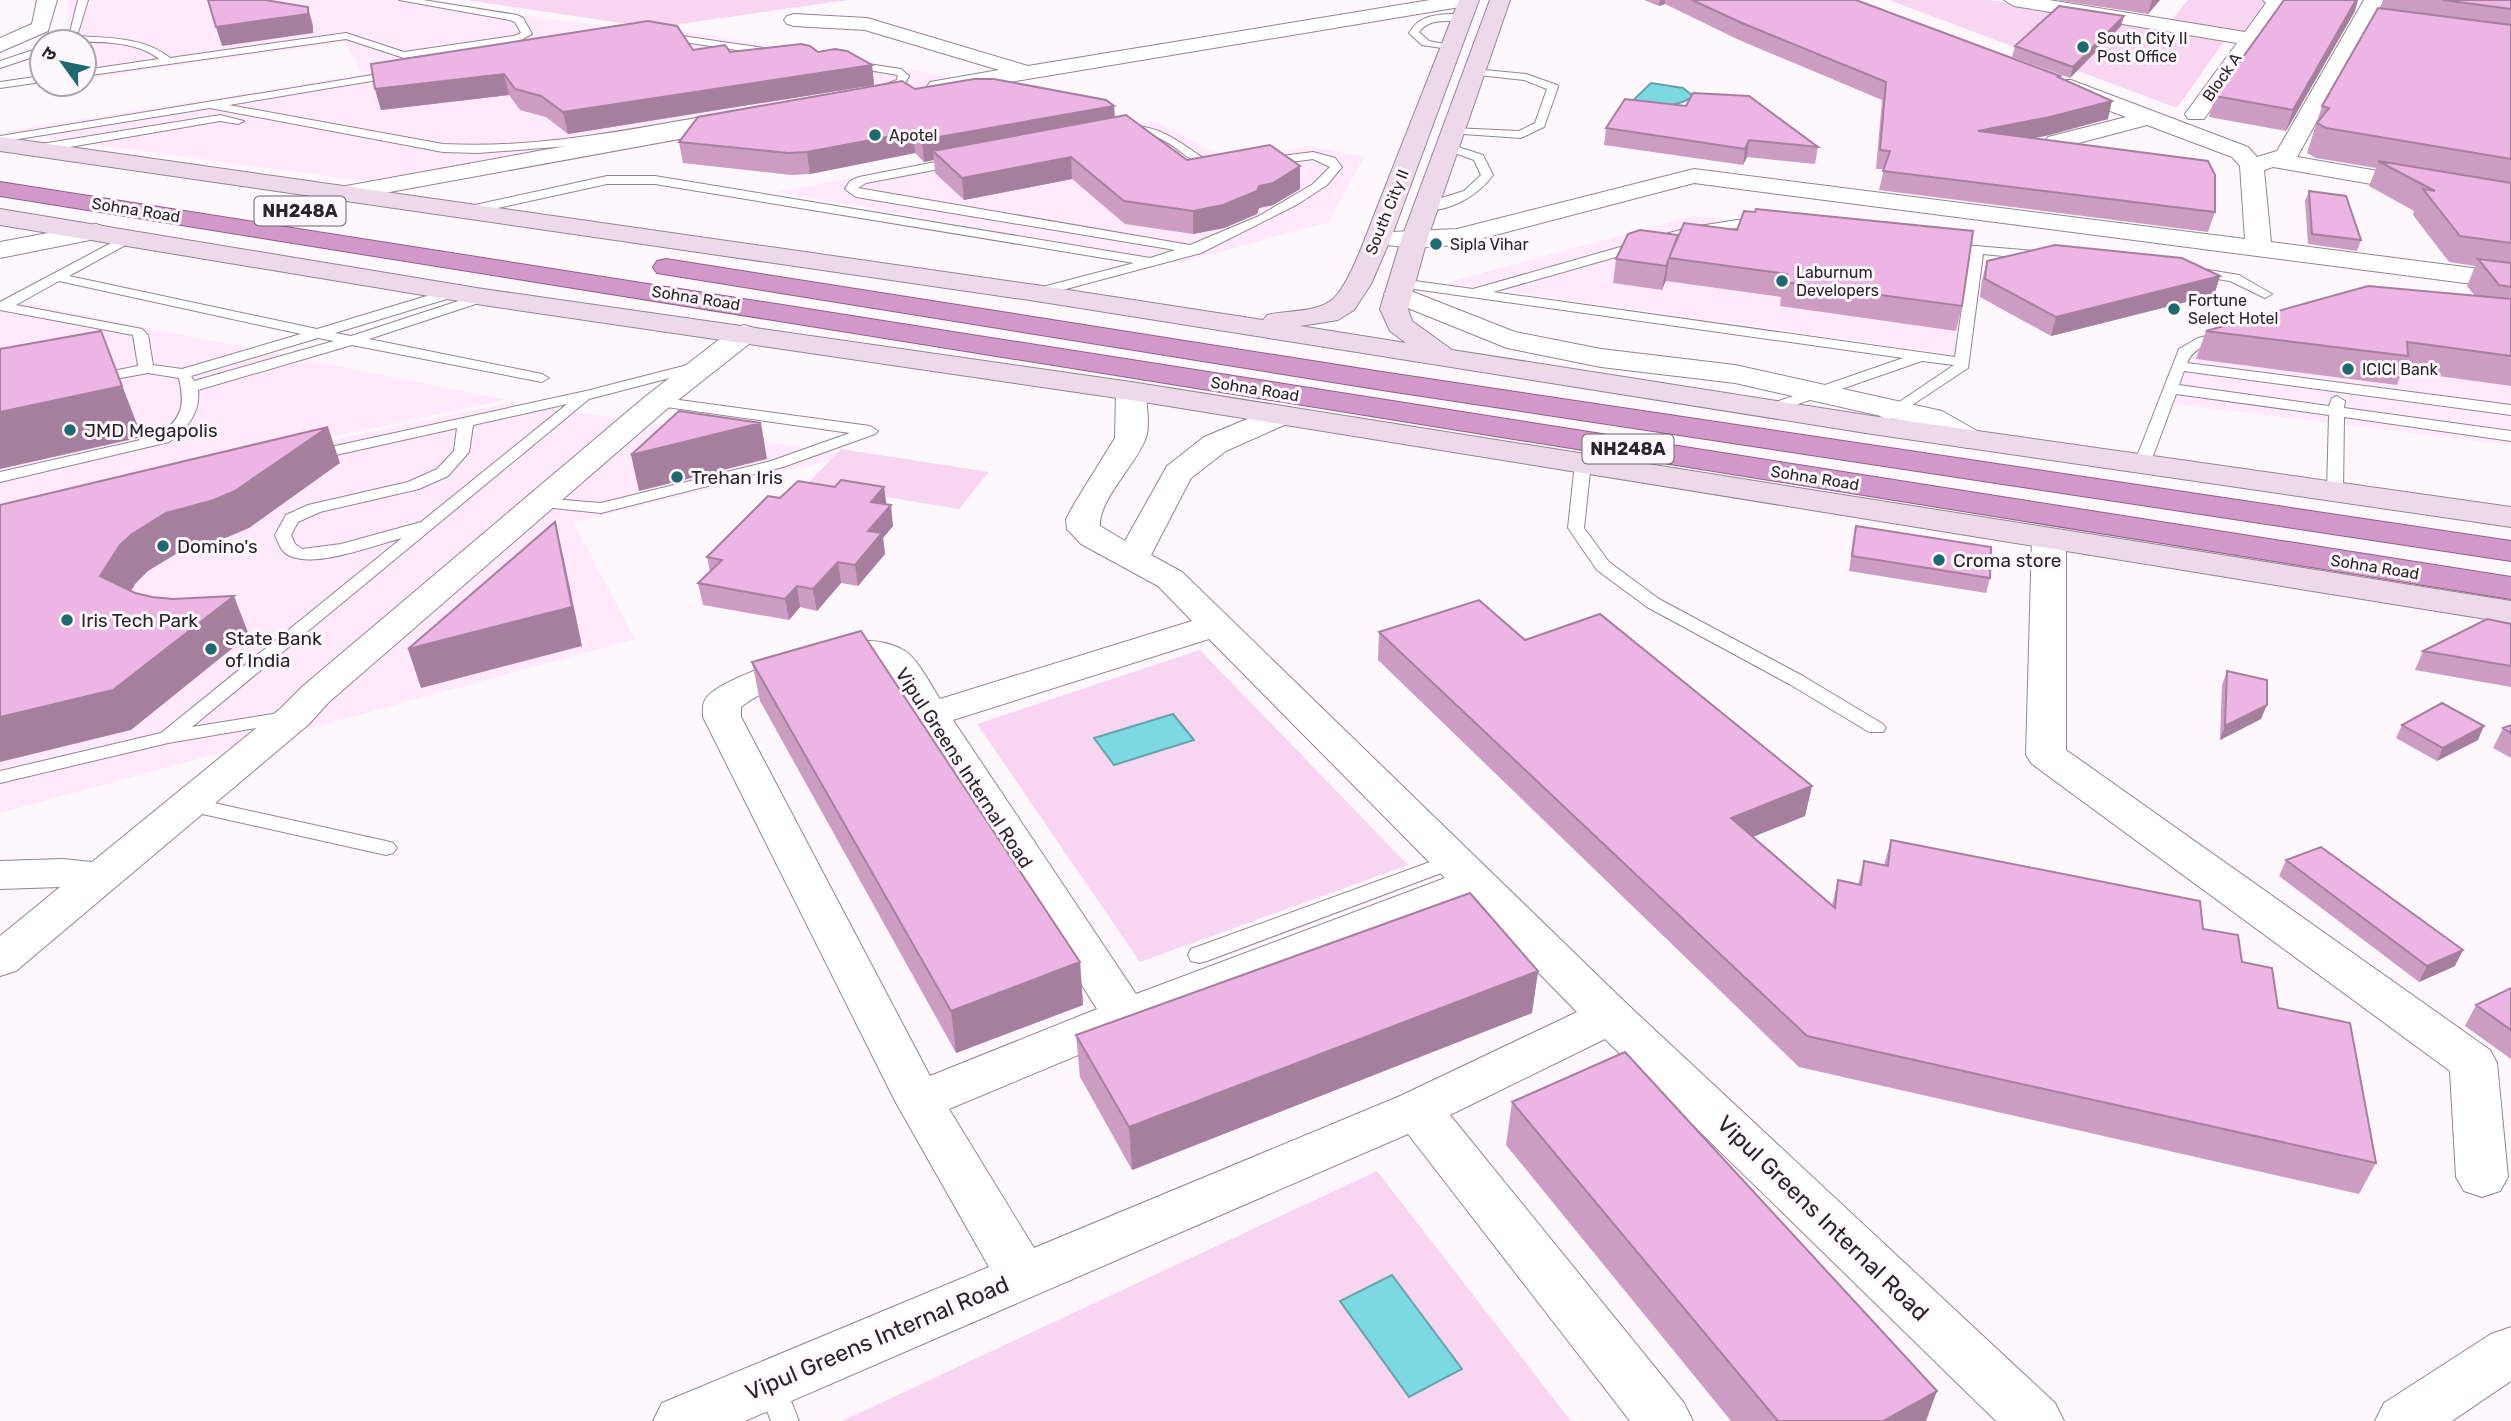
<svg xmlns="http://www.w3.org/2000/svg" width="2511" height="1421" font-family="Rubik,'Noto Sans Devanagari',sans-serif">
	<rect width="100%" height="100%" fill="#fef8fd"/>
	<path fill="#ffe9fb" d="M68,0H410L633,30L361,72L345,42L84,79V42H47L67,35Z
		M661,27L975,81L385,184L1,132Z
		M1156,121L1233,163L1308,146L1364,157L1328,222L1179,263L777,192Z
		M1693,216L1974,247L1969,357L1446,283Z
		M2338,296L2511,314V445L2166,403L2178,345Z
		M0,298L507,400L0,507Z
		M512,402L852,455L573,522L635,639L0,813V511Z"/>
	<path fill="#f8d6f2" d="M466,0H848L666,26L621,23Z
		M1889,0H1991L2225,40L2177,108Z
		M2188,0H2267L2241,36L2168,24Z
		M841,449L989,472L959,509L807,484Z
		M1200,650L1408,865L1140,962L977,724Z
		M1377,1171L1571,1421H842Z"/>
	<path fill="#7dd9e1" stroke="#64a3aa" stroke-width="2" d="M1651,83L1683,88L1693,96C1681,108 1641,108 1624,109Z
		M1173,714L1194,740L1114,765L1094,738Z
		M1392,1275L1462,1369L1409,1397L1340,1301Z"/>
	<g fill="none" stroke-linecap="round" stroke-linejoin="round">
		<defs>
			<path id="service" d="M78,0H88L77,36C109,38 144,37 170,58L346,33L404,52L514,36L521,33L515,22L510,20L399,0H423L517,15L523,18L532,34L517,42L404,58L346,39L84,76V70L159,59C133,38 88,42 57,42L70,32Z
				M1449,14H1463L1468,17C1453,26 1433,14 1419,32L1429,41L1455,46V50L1422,45L1409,33C1418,17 1432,15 1449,14Z
				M661,33L777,50L782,53L777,56L657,38V34Z
				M42,47V54L0,68V61Z
				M848,61L901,69L909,76L905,84L880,93L875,90L876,88L897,80L898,75L844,66V62Z
				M1474,69L1526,74L1557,85L1558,87L1544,127L1521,138L1449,133V129L1453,128L1519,131L1535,123L1547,89L1524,80L1470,74L1469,72Z
				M397,71L402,74L401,76L229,105L443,144C537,149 627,130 719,114L725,117L719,120L581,145L478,153L443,152L210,108L0,142V136Z
				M42,76V82L0,88V82Z
				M220,115L244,121L238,124L220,121L35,153L29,149L35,145Z
				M1135,126C1167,128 1184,147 1210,162C1215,165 1220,166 1225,169L1219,173C1195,168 1180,147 1157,137C1144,132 1125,138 1115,131Z
				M1444,145H1452L1483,155L1493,175C1478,196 1448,213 1422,210V204L1464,191L1481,175L1474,160L1444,149Z
				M1313,152L1335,158L1342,167L1327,185L1298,204L1201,253L1036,297L1031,296V290L1134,263L655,184H607L466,215L460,211L466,207L607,176H655L1150,258L1175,250L856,197L845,189L850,181L859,177L961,157L965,158V164L866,183L858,188L1190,245L1259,216L1313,184L1330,167L1313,159L1262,166L1258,165V159Z
				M1737,220L1763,222L1769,226L1763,230L1737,228L1693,235L1493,292L1955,357L1970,252L1941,249V243L2045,252L2052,256L2045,260L1983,254L1968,368L1888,421L1880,416L1883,413L1954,365L1922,361L1772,413L1767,411L1764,408L1767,405L1903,358L1400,287L1393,283L1400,279L1473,289L1687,228Z
				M128,234L133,235V241L69,276L317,329L450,289L455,288L462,292L460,295L335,333L351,336L483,293L488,294V300L369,339L542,374L549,378L542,382L352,345L198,390C201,412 186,430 169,442L0,482V472L158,436C183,418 185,405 179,378L148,373L93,383L86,379L93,375L138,366L133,335L0,310V302ZM59,281L301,334L182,369L153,365L148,335L142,329L16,305ZM318,338L334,341L194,381L191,376Z
				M2190,267L2239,275L2272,294L2265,298L2230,281L2185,274V268Z
				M2228,331L2233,332V338C2216,342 2194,345 2187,363L2511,405V415L2184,371L2179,385L2329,406L2332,398L2337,396L2345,401L2344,408L2511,431V441L2344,417L2343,491L2335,496L2327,491L2329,415L2176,394L2150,464L2142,469L2136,467L2134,464L2179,349L2198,338Z
				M703,361L708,362L710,365L708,368L589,399L192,727L291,711L298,713L301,717L298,721L168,743L0,783V771L161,733L402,538C375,545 317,568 290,556C282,553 278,543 275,535L286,515L308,505L408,482L437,469L454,451L457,428L309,461L301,456L303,453L586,391ZM567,404L421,522L341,544L302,549L295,544L291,535L298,522L320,512L419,489L448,476L469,452L473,425Z
				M657,397L870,426L878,431L875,434L783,467L601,513L534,506L532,503L534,500L540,498L601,503L771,461L850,433L652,405L649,402Z
				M1583,458L1591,463L1584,528L1609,562L1659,599L1803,676L1883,724L1886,728L1883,732H1869L1789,684L1647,607L1597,570L1568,528L1575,463Z
				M187,797L386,841L393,843L397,848L393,853L386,855L180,809L177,804L180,799Z
				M1452,854L1460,856L1463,861L1460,866L1207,961L1199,963L1191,961L1188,955L1191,949Z
				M770,1371L780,1374L799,1421H771L756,1383L760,1374Z"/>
			<path id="minor" d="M37,0H57L48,31L0,52V38L32,24Z
				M1430,0H1476L1466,6L938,94L930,92L927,87L930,82L999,70L865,30L794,26L787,24L784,20L787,16L794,14L867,18L1028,66Z
				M2004,0H2049L2245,32L2266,3L2263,0H2284L2286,3L2204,119H2188L2185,114L2237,43L2014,6Z
				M2364,0H2384L2297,157L2499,192L2511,191V205L2499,206L2273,167L2264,170L2271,242L2511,273V289L1694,183L1457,245L1414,248L1369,243L1365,238L1369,233L1457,229L1694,169L2245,239L2240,166L2232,157L2147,125L2056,149L2048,147L2044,142L2048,137L2126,117L2055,90L2052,85L2055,80H2071L2248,147L2257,157L2277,151Z
				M737,115L745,117L748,122L745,127L346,200L337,198L334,193L337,188L346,186Z
				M96,224L105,227L109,232L105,237L0,258V242Z
				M1398,286L1515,332L1601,349L1735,365L1942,411L1979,432L1984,439L1979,446L1968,448L1957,446L1921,425L1735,383L1601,367L1507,348L1388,300L1384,294L1388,288Z
				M744,325L754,328L758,334L754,340L668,408L329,702L309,724L16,971L0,976V936L60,887L0,889V861L63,859L92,862L281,708L303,686L646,396L734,328Z
				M1131,382L1142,385L1146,391C1146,405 1151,427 1145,440C1136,464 1098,501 1100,526L1125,541L1167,466L1204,437L1271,409L1282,406L1293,409L1297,415L1293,421L1226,451L1191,478L1151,555L1182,572L1627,1004L2055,1403L2064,1421H1996L1605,1039L1450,1115L1684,1403L1693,1421H1630L1408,1134L745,1421H653L662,1403L989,1267L895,1101L703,717C703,709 702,703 707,697C724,676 830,643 858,641C874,640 892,643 905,651C917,658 932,687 940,699L1192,621L1158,586L1081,544L1067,529L1066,519L1076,501L1115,438L1116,391L1120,385ZM1209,639L1445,878L1136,994L953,720ZM859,663L881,668L1097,1009L930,1076L741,717V707C773,681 820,675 859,663ZM1468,901L1577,1012L1400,1096L1034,1248L949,1109L1143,1028Z
				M2049,529L2061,532L2066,539V750L2490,1050L2497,1063L2508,1177L2500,1191L2482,1197L2464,1191L2456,1177L2450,1071L2032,764L2026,755L2032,539L2037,532Z
				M2511,1327V1381L2452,1421H2375L2384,1403L2491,1334Z"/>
			<path id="secondary" d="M1459,0H1479L1391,238L1371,284L1354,310L1338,320L1300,326L1406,343L1390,331L1380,309L1401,240L1490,0H1510L1427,240L1408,309L1412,321L1452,350L1872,416L2511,507V527L1872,434L1036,301L0,151V137L1036,285L1263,320L1267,315C1287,310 1317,313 1333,299C1350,284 1368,230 1377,208C1404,139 1432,69 1459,0Z
				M0,209L483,289L1131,382L2511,601V623L1131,400L483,305L0,225Z"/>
			<path id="trunk" d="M0,182L2511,577V599L0,196Z
				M666,259L1382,372L2511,541V561L1382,390L657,273L653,267L657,261Z"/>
		</defs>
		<use href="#service" stroke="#928590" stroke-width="2"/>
		<use href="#minor" stroke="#928590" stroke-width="2"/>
		<use href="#secondary" stroke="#928590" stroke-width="2"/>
		<use href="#trunk" stroke="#906089" stroke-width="2"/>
		<use href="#service" fill="#fff" fill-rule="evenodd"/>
		<use href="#minor" fill="#fff" fill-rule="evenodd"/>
		<use href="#secondary" fill="#eed9eb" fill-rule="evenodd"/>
		<use href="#trunk" fill="#d298ca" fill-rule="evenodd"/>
	</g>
	<path fill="#cc9cc3" d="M1644,0H1856L2059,78L2108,119L2034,138L2215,212L2208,232L1879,190L1884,169H1876L1882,100L1739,40L1665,4L1659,6Z
		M2056,0H2160L2148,14Z
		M2383,0H2511V386L2402,371L2397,385L2196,359L2206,331L2475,296L2467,286L2475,266L2449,262L2413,215L2414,211L2369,186L2376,168L2316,158L2307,153L2322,106L2381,8Z
		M2355,11L2286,131L2209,117L2215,96Z
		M2121,26L2070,78L2012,57L2015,46Z
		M693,50L730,52H818L872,65L874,85L568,134L546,117L520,110L509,95L381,110L375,89Z
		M915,89L1114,106L1115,117L1187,160L1300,189L1273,205L1259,208L1257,214L1224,228L1193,234L1125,224L1072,179L964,200L935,173L934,160L924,162L915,153L810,174L791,175L683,163L679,142Z
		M1625,99L1818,147L1815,164L1747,157L1743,165L1604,145L1606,128Z
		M2309,191L2361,240L2357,251L2308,244L2305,201Z
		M1628,234L1962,306L1956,331L1780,306L1781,297L1666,281V280L1662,290L1613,283L1616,259Z
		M1987,261L2220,276L2214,295L2051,336L1980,297L1982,280Z
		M835,487H884L886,504L893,526L883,538L885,554L858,586L841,583L817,611L800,607L789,620L703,605L698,583L710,572L707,557L780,498Z
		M1856,526L1990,578L1986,593L1849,571L1853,540Z
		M2511,624V687L2415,670L2423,651Z
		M1379,632L1525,640L1812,786L1805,816L1753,837L1832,905L1838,880L1858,885L1864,861L1884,865L1891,840L2203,929L2242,962L2278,1008L2376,1163L2359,1194L1799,1067L1378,660Z
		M752,662L1080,962L1083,1005L956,1053L760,701Z
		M2227,671L2261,719L2220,740L2222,685Z
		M2402,725L2478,740L2437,761L2396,738Z
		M2511,725V758L2493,748L2503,728Z
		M2286,860L2455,966L2419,982L2279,876Z
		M1538,971L1532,1013L1132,1170L1080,1077L1076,1035Z
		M2511,988V1059L2465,1026L2476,1005Z
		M1512,1102L1926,1421H1731L1506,1145Z"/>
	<path fill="#a67f9f" d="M1660,0H1665V4L1659,6Z
		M2152,0H2160L2148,14Z
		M2356,0H2358L2355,11L2286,131L2293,110Z
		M308,7L313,26V33L222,46L216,27Z
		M2124,16L2121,26L2070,78L2073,67Z
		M872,65L874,85L568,134L563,112Z
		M504,74L509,95L381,110L375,89Z
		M2112,101L2108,119L2046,136L1973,149L1978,131Z
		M1114,106L1115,127L933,151L934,160L924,162L922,140Z
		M913,132L915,153L810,174L807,152Z
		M1749,140L1747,157L1743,165L1745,149Z
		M1071,157L1072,179L964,200L962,178Z
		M1300,166V189L1273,205L1259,208L1257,214L1224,228L1193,234V211Z
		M1669,258L1666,280L1662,290L1666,266Z
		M2220,276L2214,295L2051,336L2056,317Z
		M101,331L142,437L0,469V412Z
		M761,423L767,459L639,491L631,455Z
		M328,427L340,463L249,528L228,537L181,551L148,571L136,583L116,614L100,576L120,545L132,534L166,513Z
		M884,487L887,508L871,502Z
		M891,505L893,526L883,538L885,554L858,586L855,565L868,531Z
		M555,522L564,560L582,646L421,688L408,649Z
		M838,562L841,583L817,611L813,589Z
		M797,586L800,607L789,620L785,599Z
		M234,596L249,635L131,730L0,762V717Z
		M2267,705L2261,719L2220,740L2225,726Z
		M2484,726L2478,740L2437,761L2443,748Z
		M1812,786L1805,816L1725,848L1731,818Z
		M2463,950L2455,966L2419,982L2427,966Z
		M1080,962L1083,1005L956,1053L951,1011Z
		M1538,971L1532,1013L1132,1170L1129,1127Z
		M1937,1391L1926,1421H1883Z"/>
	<path fill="#edb5e3" stroke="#a67f9f" stroke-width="2" d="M208,0H265L308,7V14L216,27Z
		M1692,0H1856L2060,76L2058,77L2112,101L2050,117L1978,131L2208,161L2215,175V212L1883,171L1890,151L1880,150L1886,82L1742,23Z
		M2284,0H2356L2293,110L2215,96Z
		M2443,0H2511V9Z
		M2059,6L2124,16L2073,67L2015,46Z
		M2378,8L2511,25V159L2326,128L2317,123L2329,108L2322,106Z
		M648,21L677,26L693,50L725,45L730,52L801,44L810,46L818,52L835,49L847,51L872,65L563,112L541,96L515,89L504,74L375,89L371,64Z
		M974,79H994L1106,100L1114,106L922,140L913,132L807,152L788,153L679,142L698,117L902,81L915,89Z
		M1693,93L1749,96L1818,147L1749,140L1745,149L1606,128L1625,99L1686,106Z
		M1126,115L1187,160L1270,145L1300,166L1273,183L1259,186L1257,191L1223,205L1193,211L1124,201L1071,157L962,178L933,151Z
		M2378,161L2511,183V243L2460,236L2423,189L2435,191Z
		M2309,191L2346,196L2361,240L2312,234Z
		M1756,209L1973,231L1962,306L1784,282L1787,274L1669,258L1684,223L1737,230L1744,211L1755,212Z
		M1640,230L1678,235L1666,266L1616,259L1628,234Z
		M2055,245L2182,258L2220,276L2056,317L1985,279L1987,261Z
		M2478,259L2511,263V287L2499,285Z
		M2368,286L2511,299V356L2407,342L2408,356L2206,331Z
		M101,331L122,386L0,412V349Z
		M679,411L761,423L631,455Z
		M328,427L235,491L214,500L166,513L132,534L120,545L100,576L135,593L152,597L173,599L234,596L113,690L0,717V505Z
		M841,480L884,487L871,502L891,505L868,531L882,533L855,565L838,562L813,589L797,586L785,599L698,583L722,560L707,557L768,496L780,498L798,481L835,487Z
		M555,522L572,607L408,649Z
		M1856,526L1991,547L1990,578L1852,556Z
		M1479,600L1525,640L1600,614L1812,786L1731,818L1835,908L1838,880L1861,885L1864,861L1888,866L1891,840L2200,901L2203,929L2238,935L2242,962L2272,968L2278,1008L2350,1023L2376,1163L1807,1036L1379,632Z
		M2487,619L2511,624V666L2423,651Z
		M861,631L1080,962L951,1011L752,662Z
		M2227,671L2267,680V705L2225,726Z
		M2442,703L2484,726L2443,748L2402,725Z
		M2511,725V733L2503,728Z
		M2321,847L2463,950L2427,966L2286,860Z
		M1470,893L1538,971L1129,1127L1076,1035Z
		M2511,988V1030L2476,1005Z
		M1625,1052L1937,1391L1883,1421H1778L1512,1102Z"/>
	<g fill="#1e6a71" stroke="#fef8fd" stroke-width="2.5">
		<circle cx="2083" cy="47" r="7"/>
		<circle cx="875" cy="135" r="7"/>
		<circle cx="1436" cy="244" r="7"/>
		<circle cx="1782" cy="281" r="7"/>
		<circle cx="2174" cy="309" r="7"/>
		<circle cx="2348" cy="369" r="7"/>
		<circle cx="70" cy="430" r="7"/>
		<circle cx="677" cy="477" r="7"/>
		<circle cx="163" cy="546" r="7"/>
		<circle cx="1939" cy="560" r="7"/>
		<circle cx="67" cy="620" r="7"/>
		<circle cx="211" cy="649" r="7"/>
	</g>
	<g text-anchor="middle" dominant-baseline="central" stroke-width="6" stroke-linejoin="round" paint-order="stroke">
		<g font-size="16" fill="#2a2529" stroke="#fef8fd" text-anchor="start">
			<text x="2097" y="38">South City II<tspan x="2097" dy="18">Post Office</tspan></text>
			<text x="889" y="135">Apotel</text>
			<text x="1450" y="244">Sipla Vihar</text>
			<text x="1796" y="272">Laburnum<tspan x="1796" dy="18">Developers</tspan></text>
			<text x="2188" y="300">Fortune<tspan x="2188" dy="18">Select Hotel</tspan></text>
			<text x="2362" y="369">ICICI Bank</text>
		</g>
		<g font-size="16" fill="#2a2529" stroke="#fef8fd">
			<text transform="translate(2222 77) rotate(-55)">Block A</text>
			<text transform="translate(136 210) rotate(9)">Sohna Road</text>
			<text transform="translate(1387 212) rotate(-68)">South City II</text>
			<text transform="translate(696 298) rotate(9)">Sohna Road</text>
			<text transform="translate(1255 389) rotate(9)">Sohna Road</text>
			<text transform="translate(1815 478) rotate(9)">Sohna Road</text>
			<text transform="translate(2375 567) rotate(9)">Sohna Road</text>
		</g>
		<g fill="#fef8fd" stroke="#6a6469" stroke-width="2">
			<rect x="254.5" y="196.5" width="91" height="29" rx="5"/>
			<rect x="1582.5" y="434.5" width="91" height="29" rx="5"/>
		</g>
		<g font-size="18" font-weight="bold" fill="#2a2529">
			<text x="300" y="211">NH248A</text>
			<text x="1628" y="449">NH248A</text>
		</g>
		<g font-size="19" fill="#2a2529" stroke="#fef8fd" text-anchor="start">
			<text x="84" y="430">JMD Megapolis</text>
			<text x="691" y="477">Trehan Iris</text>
			<text x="177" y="546">Domino's</text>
			<text x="1953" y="560">Croma store</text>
			<text x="81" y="620">Iris Tech Park</text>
			<text x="225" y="638">State Bank<tspan x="225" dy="22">of India</tspan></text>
		</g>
		<g font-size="19" fill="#2a2529" stroke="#fef8fd">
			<text transform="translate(964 768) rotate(57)">Vipul Greens Internal Road</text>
		</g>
		<g font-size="23" fill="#2a2529" stroke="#fef8fd">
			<text transform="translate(1823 1218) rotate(44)">Vipul Greens Internal Road</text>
			<text transform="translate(877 1338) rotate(-23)">Vipul Greens Internal Road</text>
		</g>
	</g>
	<g transform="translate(63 63) rotate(303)"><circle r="33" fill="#fef8fd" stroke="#a9a4a8" stroke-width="2"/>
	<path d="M0-5L12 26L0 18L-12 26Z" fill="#1e6a71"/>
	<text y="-10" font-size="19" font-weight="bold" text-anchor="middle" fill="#2a2529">उ</text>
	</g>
</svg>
